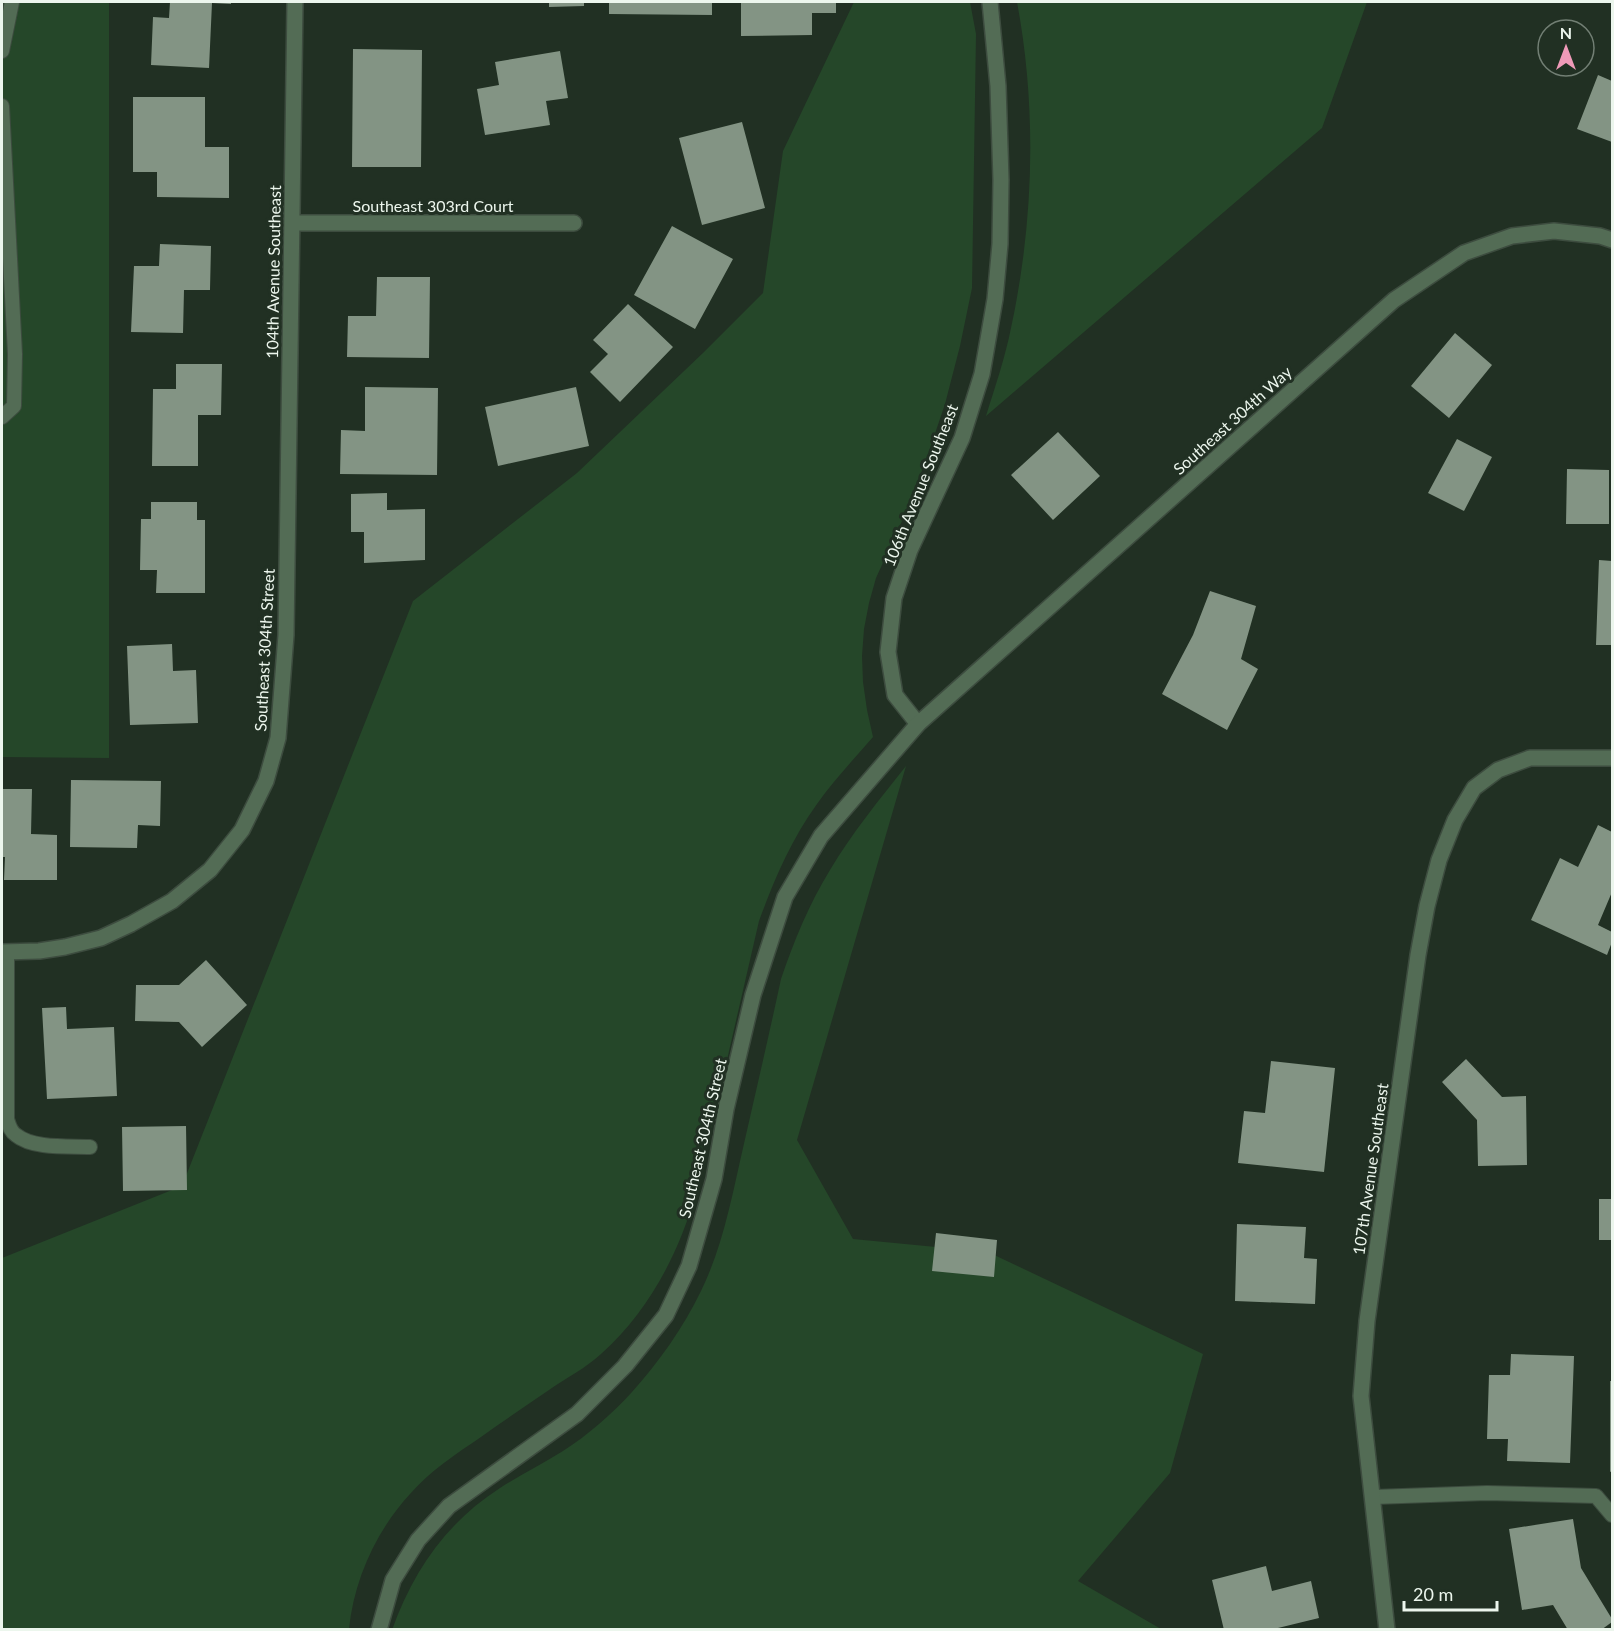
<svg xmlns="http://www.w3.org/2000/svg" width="1614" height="1631" font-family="Lato,sans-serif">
	<rect width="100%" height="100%" fill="#213023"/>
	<path fill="#254729" d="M2,2H109V758L2,757Z
		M854,2H970L976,34L972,288L960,346L945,404L925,463L902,521L876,578L869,603L864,629L862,656L863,682L867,710L873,737C854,759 834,780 817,804C791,840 774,880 759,921L697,1190C679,1253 650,1310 601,1354C586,1368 566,1378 549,1390C526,1406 503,1421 481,1437C456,1454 430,1471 410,1494C376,1531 354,1580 349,1629L2,1630V1258L182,1186L413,601L577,473L704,352L763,293L783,151Z
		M1017,2H1367L1322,128L986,416C995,387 1005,358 1011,328C1034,221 1037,109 1017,2Z
		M906,766L797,1140L853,1239L988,1252L1203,1354L1170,1473L1078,1581L1161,1629L392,1630C413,1571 447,1522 500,1488C520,1475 542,1464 563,1451C588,1435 612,1414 632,1392C659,1362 683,1328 701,1291C723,1246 732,1196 743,1148C756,1091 769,1035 781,979C794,941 809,904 830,870C852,833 879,800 906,766Z"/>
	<path fill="#839484" d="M170,2H231V4L212,3L209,68L151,65L153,17L169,18Z
		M549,2H584V6L549,7Z
		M609,2H712V15L609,14Z
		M741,2H836V13H812V35L741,36Z
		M353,49L422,50L421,167H352Z
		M560,51L568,98L546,101L550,125L485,135L477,89L499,85L495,62Z
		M1598,75L1612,81V142L1577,129Z
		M133,97H205V147H229V198L157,197V172H133Z
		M742,122L765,208L702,225L679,138Z
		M672,226L733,259L695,329L634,295Z
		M160,244L211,246L210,290H184L183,333L131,332L134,266H159Z
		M377,277H430L429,358L347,357L348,316H376Z
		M628,304L673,347L620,402L590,372L608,354L593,340Z
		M1455,333L1492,365L1449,418L1411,386Z
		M176,364H222L221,415H198V466H152L153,389H176Z
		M365,387L438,388L437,475L340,474L341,430L365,431Z
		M576,387L589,446L498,466L485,407Z
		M1058,432L1100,476L1053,520L1011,475Z
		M1457,439L1492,457L1464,511L1428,493Z
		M1567,469L1609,470V524H1566Z
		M387,493V510L425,509V560L364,563V532H351V494Z
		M151,502H197V520H205V593H156L157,570H140L141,519H151Z
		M1599,560L1612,561V645H1596Z
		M1210,591L1256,606L1241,659L1258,669L1227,730L1162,694L1193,635Z
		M172,644L173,671L196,670L198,723L130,725L127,646Z
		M71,780L161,781L160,826L138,825L137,848L70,847Z
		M2,789H32L31,834L57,835V880H4L5,857H2Z
		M1598,825L1612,832V892L1598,925L1612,932V942L1607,955L1531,920L1560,858L1578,867Z
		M206,960L247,1005L202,1047L179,1022L135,1021L136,985H179Z
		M66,1007L67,1029L114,1027L117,1096L47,1099L42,1008Z
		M1466,1059L1502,1097L1526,1096L1527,1165L1478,1166L1477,1120L1442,1082Z
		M1271,1061L1335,1068L1324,1172L1238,1163L1244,1111L1265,1113Z
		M186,1126L187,1190L123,1191L122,1127Z
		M1599,1199H1612V1240H1599Z
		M1237,1224L1306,1227L1304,1258L1317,1259L1315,1304L1235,1301Z
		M936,1233L997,1240L994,1277L932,1271Z
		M1511,1354L1574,1356L1570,1463L1507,1461L1508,1439H1487L1489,1375H1510Z
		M1610,1381H1612V1471L1610,1472Z
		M1573,1519L1581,1568L1612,1619V1622L1601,1630H1568L1553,1605L1522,1610L1509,1529Z
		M1266,1566L1272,1591L1311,1581L1319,1618L1278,1628V1630H1224L1212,1580Z"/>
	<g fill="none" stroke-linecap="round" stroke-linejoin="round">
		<defs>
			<path id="service" d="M2,51L12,2
				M2,106L15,354L14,406L2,417
				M7,952V1119C9,1125 10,1131 16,1135C33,1149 68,1146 90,1147
				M1374,1497L1487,1493L1596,1496L1612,1515"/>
			<path id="minor" d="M292,223H574
				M918,724L895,695L888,652L894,598L910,550L962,438L982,374L995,299L1000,244L1001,180L998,86L990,2
				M2,952L39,951L65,947L101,938L131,924L172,901L210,870L242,830L266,781L278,738L286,635L295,2
				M1387,1630L1361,1396L1367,1321L1418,955L1427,906L1439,860L1455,820L1474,788L1498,770L1530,758H1612"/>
			<path id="tertiary" d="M379,1630L393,1580L418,1540L449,1506L577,1414L625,1366L666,1315L689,1266L714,1179L726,1109L753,995L785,897L821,836L918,724L1394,300L1464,253L1512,236L1554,231L1600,236L1612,240"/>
		</defs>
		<use href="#service" stroke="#3d4c3f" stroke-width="16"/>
		<use href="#minor" stroke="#3d4c3f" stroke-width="18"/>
		<use href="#tertiary" stroke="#3d4c3f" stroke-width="18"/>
		<use href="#service" stroke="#536c55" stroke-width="14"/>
		<use href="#minor" stroke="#536c55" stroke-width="15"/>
		<use href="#tertiary" stroke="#536c55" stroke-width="15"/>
	</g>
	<g text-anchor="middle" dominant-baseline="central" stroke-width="6" stroke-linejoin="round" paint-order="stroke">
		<g font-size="16" fill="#ecf6ed" stroke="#213023">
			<text x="433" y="205">Southeast 303rd Court</text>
			<text transform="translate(273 272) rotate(-89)">104th Avenue Southeast</text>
			<text transform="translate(1232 420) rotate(-42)">Southeast 304th Way</text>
			<text transform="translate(920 485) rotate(-68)">106th Avenue Southeast</text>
			<text transform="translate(264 650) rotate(-87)">Southeast 304th Street</text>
			<text transform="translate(702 1138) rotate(-77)">Southeast 304th Street</text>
			<text transform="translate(1370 1169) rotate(-82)">107th Avenue Southeast</text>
		</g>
	</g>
	<rect width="1614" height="1631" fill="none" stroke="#ecf6ed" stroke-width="6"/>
	<g transform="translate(1566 48)"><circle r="28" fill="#213023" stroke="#727f74" stroke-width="1.5"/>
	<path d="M0-4.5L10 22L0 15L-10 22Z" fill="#ef9ab8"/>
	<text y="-9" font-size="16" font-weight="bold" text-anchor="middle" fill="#ecf6ed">N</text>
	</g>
	<path d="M1404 1601v9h93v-9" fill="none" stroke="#ecf6ed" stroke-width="3"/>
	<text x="1413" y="1601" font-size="18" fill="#ecf6ed" stroke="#213023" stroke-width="4.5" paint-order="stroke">20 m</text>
</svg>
